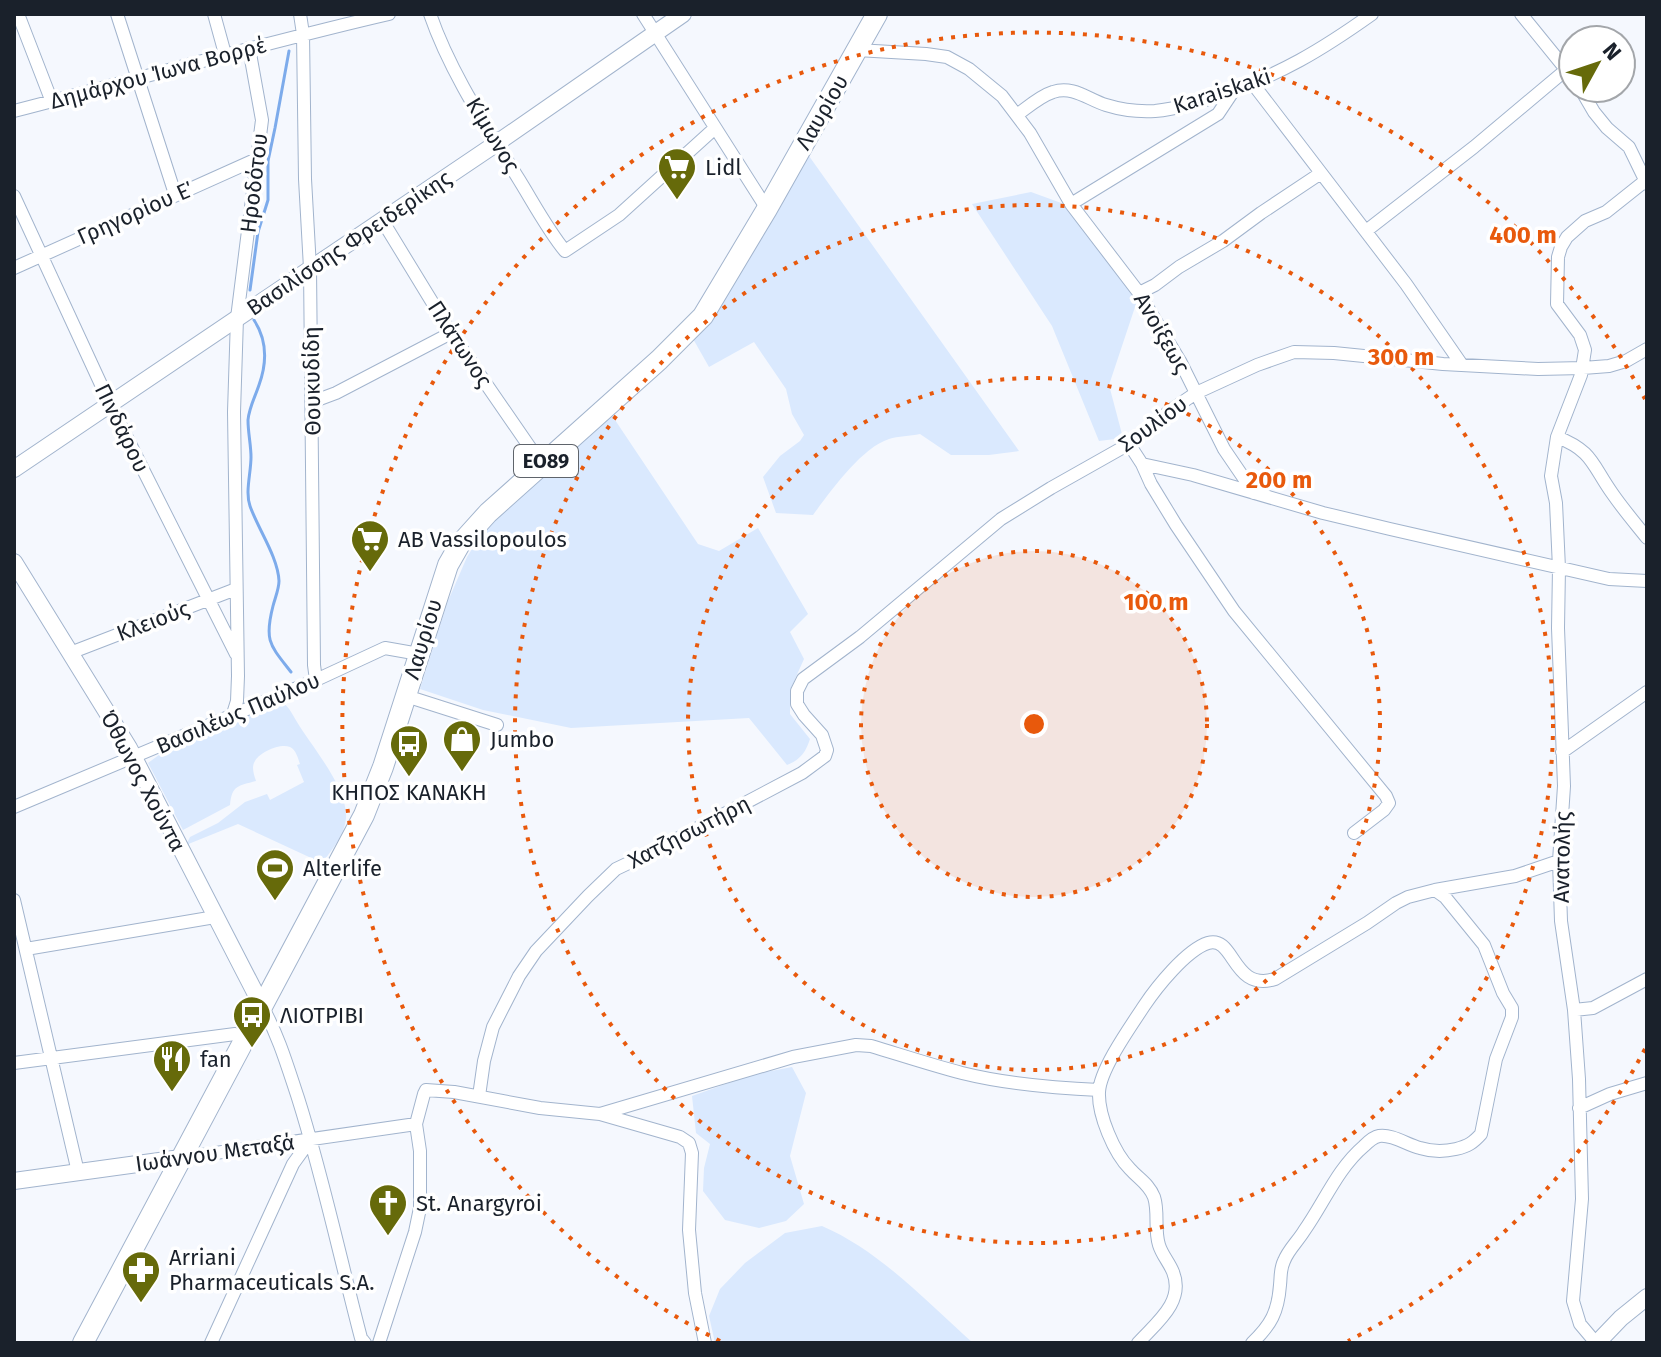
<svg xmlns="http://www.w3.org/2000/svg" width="1661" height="1357" font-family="'Fira Sans',sans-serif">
	<rect width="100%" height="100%" fill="#f5f8fe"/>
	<path fill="#dae9fe" d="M802,154L809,156L1019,451L989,455H951L920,434C910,436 898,436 889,439C861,448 830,492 813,515L776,513L763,477L780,456L800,441L804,435L792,414L786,389L754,342L709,367L692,337Z
		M1031,192L1064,204L1137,301L1109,385L1123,438L1099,441L1052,326L972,204Z
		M609,411L698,544L719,551L758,528L808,614L790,632L804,659L790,690V714L810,739C806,752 800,760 787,765L749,718L571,728L483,710L420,689L448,601L467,557L482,533L524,494L542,470Z
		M269,702H282C290,708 292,714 297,722C312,747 348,788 346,818C345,834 332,850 322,863L238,824L186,845L190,837L218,823L245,802L267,794L270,800L304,782L297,765L300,764C298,758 296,750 290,747C280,743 260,752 255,761C251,767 254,775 256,781C238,786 232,785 230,805L183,830L148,763L163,752Z
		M792,1067L806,1093L790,1156L804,1204L786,1221L759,1228L725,1220L703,1191L704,1168L710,1144L696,1133L692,1096L751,1075Z
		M822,1226C880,1251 926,1301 973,1343H715L709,1316L720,1289L745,1263L785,1233Z"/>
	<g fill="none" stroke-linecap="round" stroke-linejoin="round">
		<path stroke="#7dabeb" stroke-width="3" d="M250,290L258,232L268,200V161L275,128L289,51
			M254,320C267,340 267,363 259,385C255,397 249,408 248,420C248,433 251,445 251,457C251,473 245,492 250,506C258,529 278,557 279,581C279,589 275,598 273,606C264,641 270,645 291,672"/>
		<defs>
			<path id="minor" d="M18,14L52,102
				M117,14L175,194
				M214,14L225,54
				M300,14L303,34L305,179L310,268L314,665L316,680
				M430,14C450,72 486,126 518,178C533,202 547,229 565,251L619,215L715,128
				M643,14L767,209
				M1521,14L1573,78
				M857,50L926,54L947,57L969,69L1002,96L1030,133L1071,204L1139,293L1180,361L1224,449L1254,493
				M1253,84L1406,284L1462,365
				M1580,88L1594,112L1607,128L1629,147L1647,184
				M14,111C139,79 263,43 389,14
				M1017,115C1028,107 1040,96 1053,92C1073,85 1089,100 1106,105C1122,110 1138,112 1155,111C1177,109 1199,102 1221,95C1281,74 1320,51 1372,14
				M14,196L110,404L236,654
				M1071,204L1218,114L1234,90
				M382,220L451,333L542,465
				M1366,231L1474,147L1567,69
				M14,268L257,159
				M1139,293L1155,285L1179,267L1223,241L1261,213L1321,173
				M312,402L336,393L451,333
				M1557,437C1593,451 1592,465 1612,493C1623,509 1635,523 1647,538
				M1129,444L1142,464L1151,484L1176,525L1234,611L1386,796L1389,803L1384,810L1354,833
				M1142,464L1193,475L1323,513L1390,529L1609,579L1647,581
				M70,653L236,589
				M406,696L497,725
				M233,714L237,701L238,676L234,412L237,318L262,120L249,48
				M1562,752L1647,692
				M14,807L316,680L385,648L419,654
				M14,900L78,1172
				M26,949L215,917
				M262,1006C279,1037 287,1065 298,1098C323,1177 340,1258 361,1338L365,1343
				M1574,1010L1593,1008L1647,979
				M14,1063L235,1034L243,1039
				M479,1096L484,1061L493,1027L519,976L536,951L588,896L616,869L658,849L802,773L825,756L827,750L822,735L804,715L797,704V691L803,679L860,637L1001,519L1051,488L1129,444L1171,410L1196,393L1257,365L1294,352L1334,353L1443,364L1538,369L1583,368L1609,366L1626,361L1647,349
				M1579,1108L1610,1094L1647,1083
				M600,1114L680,1137L689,1143L692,1153L689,1230L695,1293L705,1343
				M181,1158L416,1124
				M211,1343L293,1164L311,1139
				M379,1343L415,1232L420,1208V1151L416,1124L424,1094L426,1090L454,1092L540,1108L600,1114L793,1057L856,1045L871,1046C901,1055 931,1065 962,1073C1006,1084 1053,1088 1099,1090
				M1138,1343C1156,1323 1185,1302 1173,1272C1169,1262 1162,1255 1159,1245C1154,1229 1159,1212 1154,1197C1149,1184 1139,1179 1130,1169C1114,1153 1098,1115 1099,1092C1100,1069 1131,1026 1144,1006C1156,988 1186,950 1208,943C1235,935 1232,992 1275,979L1367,923L1396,903L1408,897L1435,890L1515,876L1559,861
				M1252,1343C1271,1325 1278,1312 1280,1285C1281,1276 1280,1269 1284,1261C1288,1250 1298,1241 1304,1231C1324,1203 1337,1169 1364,1146C1368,1142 1373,1137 1379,1136C1393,1134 1407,1145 1420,1148C1433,1152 1443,1152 1456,1149C1468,1146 1473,1143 1481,1134L1496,1059L1512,1017V1008L1503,993L1484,945L1445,897L1435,890
				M1596,1343L1580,1324L1573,1301L1582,1199L1579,1079L1574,1010L1561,921L1559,861L1564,786L1558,628L1559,568L1556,503L1551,476L1557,437L1581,375L1585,350L1580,335L1557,304L1558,257L1561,247L1567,237L1585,221L1606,212L1645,181"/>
			<path id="tertiary" d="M14,469L497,143L683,14
				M14,562L129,748L262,1006
				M14,1181L181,1158
				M1597,1343L1621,1318L1647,1297"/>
			<path id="primary" d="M83,1343L364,815L383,767L448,565L460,544L488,513L659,360L703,316L767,209L877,14"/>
		</defs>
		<use href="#minor" stroke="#a2b4cd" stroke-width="14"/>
		<use href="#tertiary" stroke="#a2b4cd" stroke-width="18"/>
		<use href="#primary" stroke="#a2b4cd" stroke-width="22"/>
		<use href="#minor" stroke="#fff" stroke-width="12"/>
		<use href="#tertiary" stroke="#fff" stroke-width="16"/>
		<use href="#primary" stroke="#fff" stroke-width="20"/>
	</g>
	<circle cx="1034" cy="724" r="173" fill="#e8590c" fill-opacity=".12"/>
	<g fill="none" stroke="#e8590c" stroke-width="4" stroke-dasharray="4 8">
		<circle cx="1034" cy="724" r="173"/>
		<circle cx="1034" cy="724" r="346"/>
		<circle cx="1034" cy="724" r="519"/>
		<path d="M1645 1049A692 692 0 0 1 1348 1341M720 1341A692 692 0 1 1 1645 399"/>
	</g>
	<defs>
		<symbol id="supermarket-pin" viewBox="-11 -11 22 30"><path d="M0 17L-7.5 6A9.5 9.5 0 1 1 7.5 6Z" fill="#666a0a" stroke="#fff"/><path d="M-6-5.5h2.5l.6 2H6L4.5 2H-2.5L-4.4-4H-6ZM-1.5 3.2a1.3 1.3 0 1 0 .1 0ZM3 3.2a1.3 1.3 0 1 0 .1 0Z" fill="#fff"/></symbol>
		<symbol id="shop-pin" viewBox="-11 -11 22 30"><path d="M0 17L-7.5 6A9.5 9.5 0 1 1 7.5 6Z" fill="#666a0a" stroke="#fff"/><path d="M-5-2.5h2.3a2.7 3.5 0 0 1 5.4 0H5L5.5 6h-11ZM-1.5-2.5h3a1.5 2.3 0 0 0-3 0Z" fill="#fff"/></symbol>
		<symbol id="bus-pin" viewBox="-11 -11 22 30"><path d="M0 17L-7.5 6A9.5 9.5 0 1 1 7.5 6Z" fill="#666a0a" stroke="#fff"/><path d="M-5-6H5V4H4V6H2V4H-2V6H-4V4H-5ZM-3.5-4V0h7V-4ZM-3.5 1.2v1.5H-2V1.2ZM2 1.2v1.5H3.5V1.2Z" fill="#fff"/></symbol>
		<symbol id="stadium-pin" viewBox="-11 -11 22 30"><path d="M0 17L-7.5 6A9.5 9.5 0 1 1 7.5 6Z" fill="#666a0a" stroke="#fff"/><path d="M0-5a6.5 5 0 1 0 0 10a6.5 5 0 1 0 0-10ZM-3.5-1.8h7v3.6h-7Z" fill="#fff"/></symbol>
		<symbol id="restaurant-pin" viewBox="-11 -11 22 30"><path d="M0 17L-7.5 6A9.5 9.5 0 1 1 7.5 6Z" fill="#666a0a" stroke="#fff"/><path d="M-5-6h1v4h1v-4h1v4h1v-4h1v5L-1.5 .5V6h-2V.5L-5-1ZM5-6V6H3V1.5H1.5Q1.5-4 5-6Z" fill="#fff"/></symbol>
		<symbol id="church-pin" viewBox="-11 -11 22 30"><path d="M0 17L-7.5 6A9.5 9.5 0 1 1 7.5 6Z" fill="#666a0a" stroke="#fff"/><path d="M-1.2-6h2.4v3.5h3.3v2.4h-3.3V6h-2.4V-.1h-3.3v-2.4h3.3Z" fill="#fff"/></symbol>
		<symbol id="pharmacy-pin" viewBox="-11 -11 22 30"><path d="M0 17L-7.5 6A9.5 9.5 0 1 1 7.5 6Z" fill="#666a0a" stroke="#fff"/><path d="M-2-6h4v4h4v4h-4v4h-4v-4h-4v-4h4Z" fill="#fff"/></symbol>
	</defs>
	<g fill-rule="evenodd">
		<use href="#supermarket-pin" x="655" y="145" width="44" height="60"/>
		<use href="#supermarket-pin" x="348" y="517" width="44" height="60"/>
		<use href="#shop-pin" x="440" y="717" width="44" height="60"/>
		<use href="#bus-pin" x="387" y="722" width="44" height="60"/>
		<use href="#stadium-pin" x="253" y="846" width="44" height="60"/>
		<use href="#bus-pin" x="230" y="993" width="44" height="60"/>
		<use href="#restaurant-pin" x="150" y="1037" width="44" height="60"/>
		<use href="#church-pin" x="366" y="1181" width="44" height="60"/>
		<use href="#pharmacy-pin" x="119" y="1248" width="44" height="60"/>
	</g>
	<g text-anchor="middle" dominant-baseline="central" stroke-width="7" stroke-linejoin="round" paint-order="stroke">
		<rect fill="#fff" stroke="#5f646b" stroke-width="2" x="514" y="445" width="64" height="32" rx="6"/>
		<g font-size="20" font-weight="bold" fill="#1a212b">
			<text x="546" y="461">ΕΟ89</text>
		</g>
		<g font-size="22" fill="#1a212b" stroke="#fff">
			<text transform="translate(158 73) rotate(-15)">Δημάρχου Ίωνα Βορρέ</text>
			<text transform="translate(1222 91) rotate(-18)">Karaiskaki</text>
			<text transform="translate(822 112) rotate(-60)">Λαυρίου</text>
			<text transform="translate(493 135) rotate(59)">Κίμωνος</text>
			<text transform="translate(254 183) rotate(-83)">Ηροδότου</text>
			<text transform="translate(135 213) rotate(-24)">Γρηγορίου Ε΄</text>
			<text transform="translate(349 243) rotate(-34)">Βασιλίσσης Φρειδερίκης</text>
			<text transform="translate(1162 333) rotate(60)">Ανοίξεως</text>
			<text transform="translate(460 344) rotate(57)">Πλάτωνος</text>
			<text transform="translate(312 381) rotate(-91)">Θουκυδίδη</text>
			<text transform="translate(1153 424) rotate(-36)">Σουλίου</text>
			<text transform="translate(122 428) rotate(64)">Πινδάρου</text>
			<text transform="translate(153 621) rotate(-21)">Κλειούς</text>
			<text transform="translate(423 639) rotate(-73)">Λαυρίου</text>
			<text transform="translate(238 713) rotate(-23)">Βασιλέως Παύλου</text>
			<text transform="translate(143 781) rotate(62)">Όθωνος Χούντα</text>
			<text transform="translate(689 832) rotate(-27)">Χατζησωτήρη</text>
			<text transform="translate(1562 857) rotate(-89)">Ανατολής</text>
			<text transform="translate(215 1153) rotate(-8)">Ιωάννου Μεταξά</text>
		</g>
		<g font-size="22" fill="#1a212b" stroke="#fff" text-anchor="start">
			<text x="705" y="167">Lidl</text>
			<text x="398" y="539">AB Vassilopoulos</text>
			<text x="490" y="739">Jumbo</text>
			<text x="409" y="792" text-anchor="middle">ΚΗΠΟΣ ΚΑΝΑΚΗ</text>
			<text x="303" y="868">Alterlife</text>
			<text x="280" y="1015">ΛΙΟΤΡΙΒΙ</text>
			<text x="200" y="1059">fan</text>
			<text x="416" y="1203">St. Anargyroi</text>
			<text x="169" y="1257">Arriani<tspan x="169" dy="25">Pharmaceuticals S.A.</tspan></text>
		</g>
	</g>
	<circle cx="1034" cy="724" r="12" fill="#e8590c" stroke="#fff" stroke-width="4"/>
	<g font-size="24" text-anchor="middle" font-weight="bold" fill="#e8590c" stroke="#fff" stroke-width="7" stroke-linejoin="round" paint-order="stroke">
		<text x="1523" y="243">400 m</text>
		<text x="1401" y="365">300 m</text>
		<text x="1279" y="488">200 m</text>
		<text x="1156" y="610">100 m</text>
	</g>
	<rect width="1661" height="1357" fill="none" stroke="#1a212b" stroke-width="32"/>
	<g transform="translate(1597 64) rotate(50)"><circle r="38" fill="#ffffff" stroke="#a3a6aa" stroke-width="2"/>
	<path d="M0-6L14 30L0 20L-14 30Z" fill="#666a0a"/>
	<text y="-12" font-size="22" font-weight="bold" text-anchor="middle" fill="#1a212b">N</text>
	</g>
</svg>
